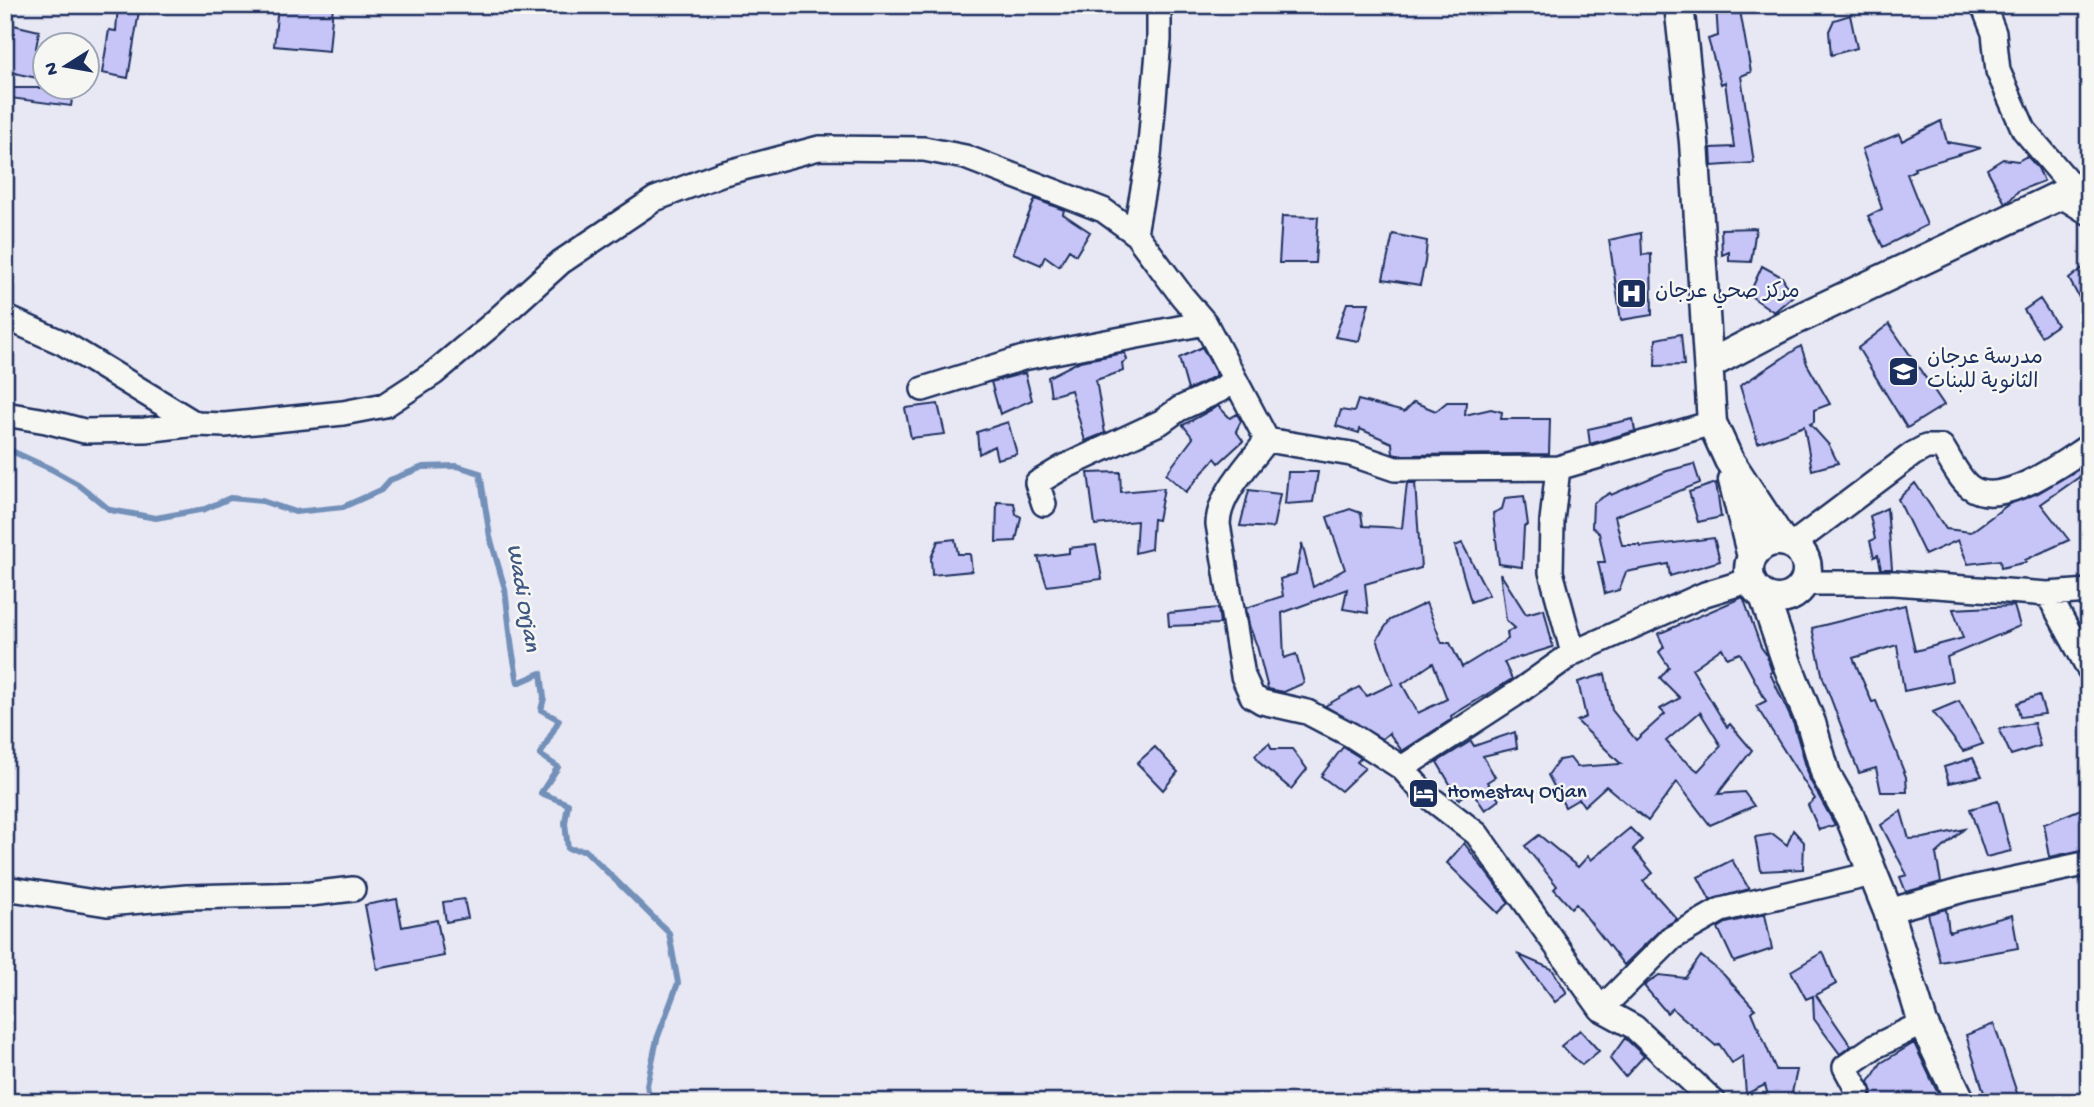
<svg xmlns="http://www.w3.org/2000/svg" width="2094" height="1107" font-family="'Gochi Hand','Playpen Sans Arabic',sans-serif">
	<rect width="100%" height="100%" fill="#e8e7f4"/>
	<filter id="ink" filterUnits="userSpaceOnUse"><feTurbulence type="fractalNoise" baseFrequency=".0143" numOctaves="2"/><feDisplacementMap in="SourceGraphic" scale="14" xChannelSelector="R" yChannelSelector="G"/><feConvolveMatrix kernelMatrix="1 2 1 2 8 2 1 2 1" color-interpolation-filters="sRGB"/></filter>
	<g filter="url(#ink)">
		<g fill="none" stroke-linecap="round" stroke-linejoin="round">
			<path stroke="#7390b9" stroke-width="6" d="M5,448L51,469L78,484L110,510L156,518L205,509L230,498L262,501L295,512L343,507L381,490L390,480L423,467L457,466L480,473L490,537L505,589L512,649L518,683L541,673L544,698L541,710L559,720L540,755L558,767L541,793L568,804L565,823L568,849L585,850L669,933L678,983L657,1039L647,1085L650,1102"/>
		</g>
		<path fill="#c7c5f7" stroke="#1b2f5e" stroke-width="2" fill-rule="evenodd" d="M118,5H140L128,78L102,73L109,30L116,31Z
			M278,5H333L329,51L274,46Z
			M1716,5H1739L1751,72L1741,76L1754,163L1712,166L1711,148L1734,147L1725,82L1721,84L1708,39L1718,36Z
			M1850,15L1857,48L1831,55L1829,31L1834,20Z
			M5,23L39,31L36,48L46,49V80L5,71Z
			M11,88H74L71,106L10,98Z
			M1941,121L1947,142L1981,148L1914,168L1915,170L1907,174L1927,225L1883,247L1868,216L1882,209L1862,149L1899,134L1902,141Z
			M2027,156L2038,168L2044,181L2018,191L2010,200L2005,203L1987,169L2003,159L2018,161Z
			M1035,199L1064,210L1063,214L1090,232L1076,255L1069,250L1059,266L1045,256L1041,265L1013,253Z
			M1282,216L1318,217L1315,263H1279Z
			M1756,228L1751,262L1729,261V252L1722,255L1721,229Z
			M1641,233L1642,255L1651,254L1652,315L1621,320L1609,240Z
			M1393,234L1427,241L1425,262L1420,285L1383,279Z
			M2089,263V316L2069,279Z
			M1762,266L1782,277L1793,296L1774,312L1749,295Z
			M2040,299L2057,325L2041,336L2024,310Z
			M1347,303H1369L1359,341L1335,337Z
			M1889,324L1944,405L1907,428L1858,348Z
			M1681,334L1684,365L1655,366L1656,339Z
			M1801,346L1807,364L1830,404L1814,410V422L1810,424L1829,445L1838,463L1812,470L1804,426L1758,443L1740,386Z
			M1202,347L1217,375L1188,390L1179,358Z
			M1125,353L1127,360L1122,363L1123,371L1096,380L1105,433L1085,441L1071,390L1051,396L1048,377L1080,361Z
			M1025,373L1032,400L1000,414L991,382Z
			M1358,400L1404,412L1414,402L1436,411L1447,402H1466L1465,415L1491,409L1502,412L1501,419H1550L1549,454L1397,455L1393,454L1392,443L1360,429L1359,433L1336,426L1341,410L1354,412Z
			M938,404L945,434L911,438L905,408Z
			M1218,406L1230,418L1237,414L1241,421L1236,431L1243,441L1219,463L1215,458L1186,492L1166,474L1193,438L1183,425Z
			M1633,419L1635,431L1590,444L1588,429Z
			M1008,422L1017,454L997,459L994,446L979,454L977,432Z
			M1694,464L1700,483L1615,516L1622,545H1640L1641,547L1714,538L1720,561L1670,576L1668,564L1626,572L1619,590L1605,594L1598,562H1605L1599,533L1592,527L1593,503L1610,493L1611,495L1667,471Z
			M2081,468L2085,473L2041,504L2069,540L2025,560L2027,562L2001,568L2000,560L1968,564L1958,540L1925,555L1898,499L1915,483L1946,529L1971,532L2009,504L2038,493Z
			M1120,472L1121,492L1164,488L1158,520L1153,519L1151,549L1135,553L1137,521L1095,525L1088,473Z
			M1288,472H1318L1313,502L1285,504Z
			M1407,483H1415L1421,568L1365,584L1368,613L1343,609L1347,589L1282,613L1284,658L1296,654L1304,683L1284,692L1268,689L1257,646L1249,625L1246,608L1283,596L1280,579L1296,574L1302,543L1313,587L1345,569L1327,517L1350,509L1361,513L1363,526L1402,528Z
			M1716,483L1721,517L1698,522L1689,492Z
			M1249,490L1280,494L1273,528L1240,526Z
			M1524,496L1528,525L1524,527L1522,567L1499,564L1493,513L1502,509L1505,498Z
			M997,502L1014,503L1016,514L1021,517L1016,541L996,542Z
			M1887,508L1892,569H1881L1878,555L1874,557L1870,541L1875,539L1870,516Z
			M955,539L958,554H970L972,571L932,575L931,558L938,541Z
			M1462,543L1489,595L1471,602L1455,546Z
			M1096,545L1102,579L1047,586L1038,557L1069,553V548Z
			M1500,573L1526,614L1544,609L1553,647L1504,662L1512,679L1451,716L1452,719L1402,751L1389,733L1382,739L1325,706L1359,687L1367,696L1393,684L1377,639L1390,620L1426,603L1442,643H1450L1462,667L1508,639L1507,632L1515,628L1506,620ZM1433,663L1447,699L1418,713L1402,684Z
			M1743,597L1761,647L1766,654L1772,672L1770,673L1794,725L1810,780L1835,825L1819,830L1808,805L1815,799L1756,706L1766,701L1740,653L1727,658L1722,648L1692,669L1727,727L1730,724L1752,750L1718,794L1744,792L1754,806L1710,825L1677,782L1648,821L1606,786L1584,806L1579,799L1565,807L1548,775L1559,760L1570,758L1577,767L1621,764L1577,721L1586,717L1578,682L1605,674L1612,710L1636,740L1665,714L1660,709L1680,698L1660,678L1669,667L1659,652L1664,647L1658,634ZM1700,712L1721,746L1698,771L1679,756L1666,741Z
			M1905,605L1915,651L1963,638L1953,609L2014,606L2020,626L1947,657L1952,681L1904,691L1897,645L1853,658L1872,702L1876,701L1906,777L1907,792H1881L1876,768L1859,773L1823,678L1812,628Z
			M1218,608L1220,624L1169,626L1168,613Z
			M2039,695L2045,714L2020,717L2017,703Z
			M1959,701L1983,744L1963,751L1933,712Z
			M2034,723L2040,746L2011,755L1999,729Z
			M1515,732L1517,748L1483,756L1495,777L1487,782L1499,800L1485,810L1472,791L1459,799L1437,762L1471,741L1474,746Z
			M1269,743L1272,749H1292L1307,769L1291,789L1261,764L1255,755Z
			M1155,747L1178,772L1163,790L1137,763Z
			M1343,747L1361,758L1357,762L1365,768L1341,791L1321,776Z
			M1973,758L1982,776L1949,783L1944,767Z
			M1998,801L2011,851L1986,857L1970,809Z
			M2081,809L2086,849L2050,857L2044,824Z
			M1901,811L1909,839L1924,838L1964,829L1936,854L1941,882L1906,892L1900,877L1907,875L1881,825Z
			M1630,828L1642,840L1633,849L1653,873L1643,881L1677,919L1662,928L1624,965L1576,904L1571,908L1554,889L1557,886L1525,846L1539,835L1578,867L1588,856L1591,860Z
			M1793,830L1804,842L1803,869L1761,871L1755,837L1773,834L1787,845Z
			M1464,843L1509,903L1498,913L1447,863Z
			M1732,860L1749,889L1710,900L1698,877Z
			M397,899L402,927L437,920L444,956L377,969L365,905Z
			M464,899L468,918L446,922L443,902Z
			M1946,909L1949,932L2012,915L2018,948L1940,962L1928,914Z
			M1765,914L1772,949L1734,962L1718,928L1726,923Z
			M1823,952L1836,984L1816,995L1851,1046L1840,1054L1814,1019L1813,996L1806,999L1791,971Z
			M1519,955L1552,969L1567,993L1555,1002Z
			M1701,956L1724,975L1755,1009L1752,1012L1776,1070H1797L1790,1102H1770L1765,1085L1746,1094L1743,1056L1732,1063L1719,1044L1716,1046L1672,1008L1667,1013L1644,986L1659,975L1685,978Z
			M1994,1024L2020,1102H1987L1966,1035Z
			M1580,1030L1599,1051L1582,1065L1561,1046Z
			M1625,1038L1644,1056L1625,1077L1610,1059Z
			M1914,1043L1942,1102H1875L1871,1096L1872,1089L1869,1082L1881,1063Z"/>
		<g fill="none" stroke-linecap="round" stroke-linejoin="round">
			<defs>
				<path id="minor" d="M1983,5L1994,33L1998,71L2024,130L2088,205
					M1135,233L1149,156L1159,40V5
					M5,317L63,343L196,424
					M923,389L1023,358L1205,323
					M5,414L46,421L84,431L145,430L196,424L225,425L343,413L385,405L434,373L489,327L561,262L655,199L721,174L819,148L924,149L965,157L1103,210L1135,233L1182,296L1205,323L1267,440L1351,454L1395,469L1558,468L1712,423
					M1267,440C1250,464 1219,493 1218,524L1243,676L1252,696L1262,702L1307,712L1351,735L1402,768L1424,793L1477,834L1601,1009L1634,1027L1714,1102
					M1558,468L1552,521L1551,572L1573,653
					M1044,504L1037,483L1062,468L1161,422L1179,409L1222,389L1234,379
					M1792,545L1913,454L1926,447H1942C1950,459 1959,479 1970,487C2001,510 2063,462 2089,446
					M1804,583H1894L2048,594L2089,591
					M2048,594L2089,669
					M1402,768L1514,695L1573,653L1705,594L1751,580
					M5,888L107,904L187,897L310,894L353,889
					M1888,911L1967,889L2089,863
					M1601,1009L1672,938L1721,910L1872,874
					M1854,1102L1858,1091L1845,1067L1874,1047L1923,1023"/>
				<path id="tertiary" d="M1679,5L1694,142L1712,423L1729,460L1782,541
					M1710,364L1787,324L2063,194L2089,210
					M1733,480L1752,557
					M1749 570a29 29 0 1 1 58 0a29 29 0 1 1-58 0Z
					M1764,596L1788,666L1811,723L1826,775L1850,817L1888,911L1923,1023L1961,1102"/>
			</defs>
			<use href="#minor" stroke="#1b2f5e" stroke-width="28"/>
			<use href="#tertiary" stroke="#1b2f5e" stroke-width="33"/>
			<use href="#minor" stroke="#f6f6f2" stroke-width="23"/>
			<use href="#tertiary" stroke="#f6f6f2" stroke-width="28"/>
		</g>
	</g>
	<defs>
		<symbol id="hospital-square" viewBox="-11 -11 22 22"><rect x="-9" y="-9" width="18" height="18" rx="4" fill="#1b2f5e" stroke="#f6f6f2"/><path d="M-5-5h3v3.5h4V-5h3V5h-3V1.5h-4V5h-3Z" fill="#fff"/></symbol>
		<symbol id="school-square" viewBox="-11 -11 22 22"><rect x="-9" y="-9" width="18" height="18" rx="4" fill="#1b2f5e" stroke="#f6f6f2"/><path d="M0-5L7-2L0 1L-7-2ZM-4 1L0 2.5L4 1V4Q0 6-4 4Z" fill="#fff"/></symbol>
		<symbol id="hotel-square" viewBox="-11 -11 22 22"><rect x="-9" y="-9" width="18" height="18" rx="4" fill="#1b2f5e" stroke="#f6f6f2"/><path d="M-6-4.5h1.5V1H6V5H4.5V3h-9V5H-6ZM-4 0a1.8 1.8 0 1 1 3.6 0ZM.5 0V-2.5h3Q6-2.5 6 0Z" fill="#fff"/></symbol>
	</defs>
	<g fill-rule="evenodd">
		<use href="#hospital-square" x="1614" y="276" width="35" height="35"/>
		<use href="#school-square" x="1886" y="354" width="35" height="35"/>
		<use href="#hotel-square" x="1406" y="776" width="35" height="35"/>
	</g>
	<g text-anchor="middle" dominant-baseline="central" stroke-width="5" stroke-linejoin="round" paint-order="stroke">
		<g font-size="21" fill="#1b2f5e" stroke="#f6f6f2" text-anchor="start">
			<text x="1655" y="293">مركز صحي عرجان</text>
			<text x="1927" y="359">مدرسة عرجان<tspan x="1927" dy="24">الثانوية للبنات</tspan></text>
			<text x="1447" y="793">Homestay Orjan</text>
		</g>
		<g font-size="23" font-style="italic" fill="#405884" stroke="#f6f6f2">
			<text transform="translate(522 598) rotate(80)">Wadi Orjan</text>
		</g>
	</g>
	<rect width="2094" height="1107" fill="none" stroke="#f6f6f2" stroke-width="28"/>
	<rect x="14" y="14" width="2066" height="1079" fill="none" stroke="#1b2f5e" stroke-width="2.5" filter="url(#ink)"/>
	<g transform="translate(66 66) rotate(259)"><circle r="33" fill="#f6f6f2" stroke="#9ea6b7" stroke-width="2"/>
	<path d="M0-5L12 26L0 18L-12 26Z" fill="#1b2f5e"/>
	<text y="-10" font-size="19" font-weight="bold" text-anchor="middle" fill="#1b2f5e">N</text>
	</g>
</svg>
